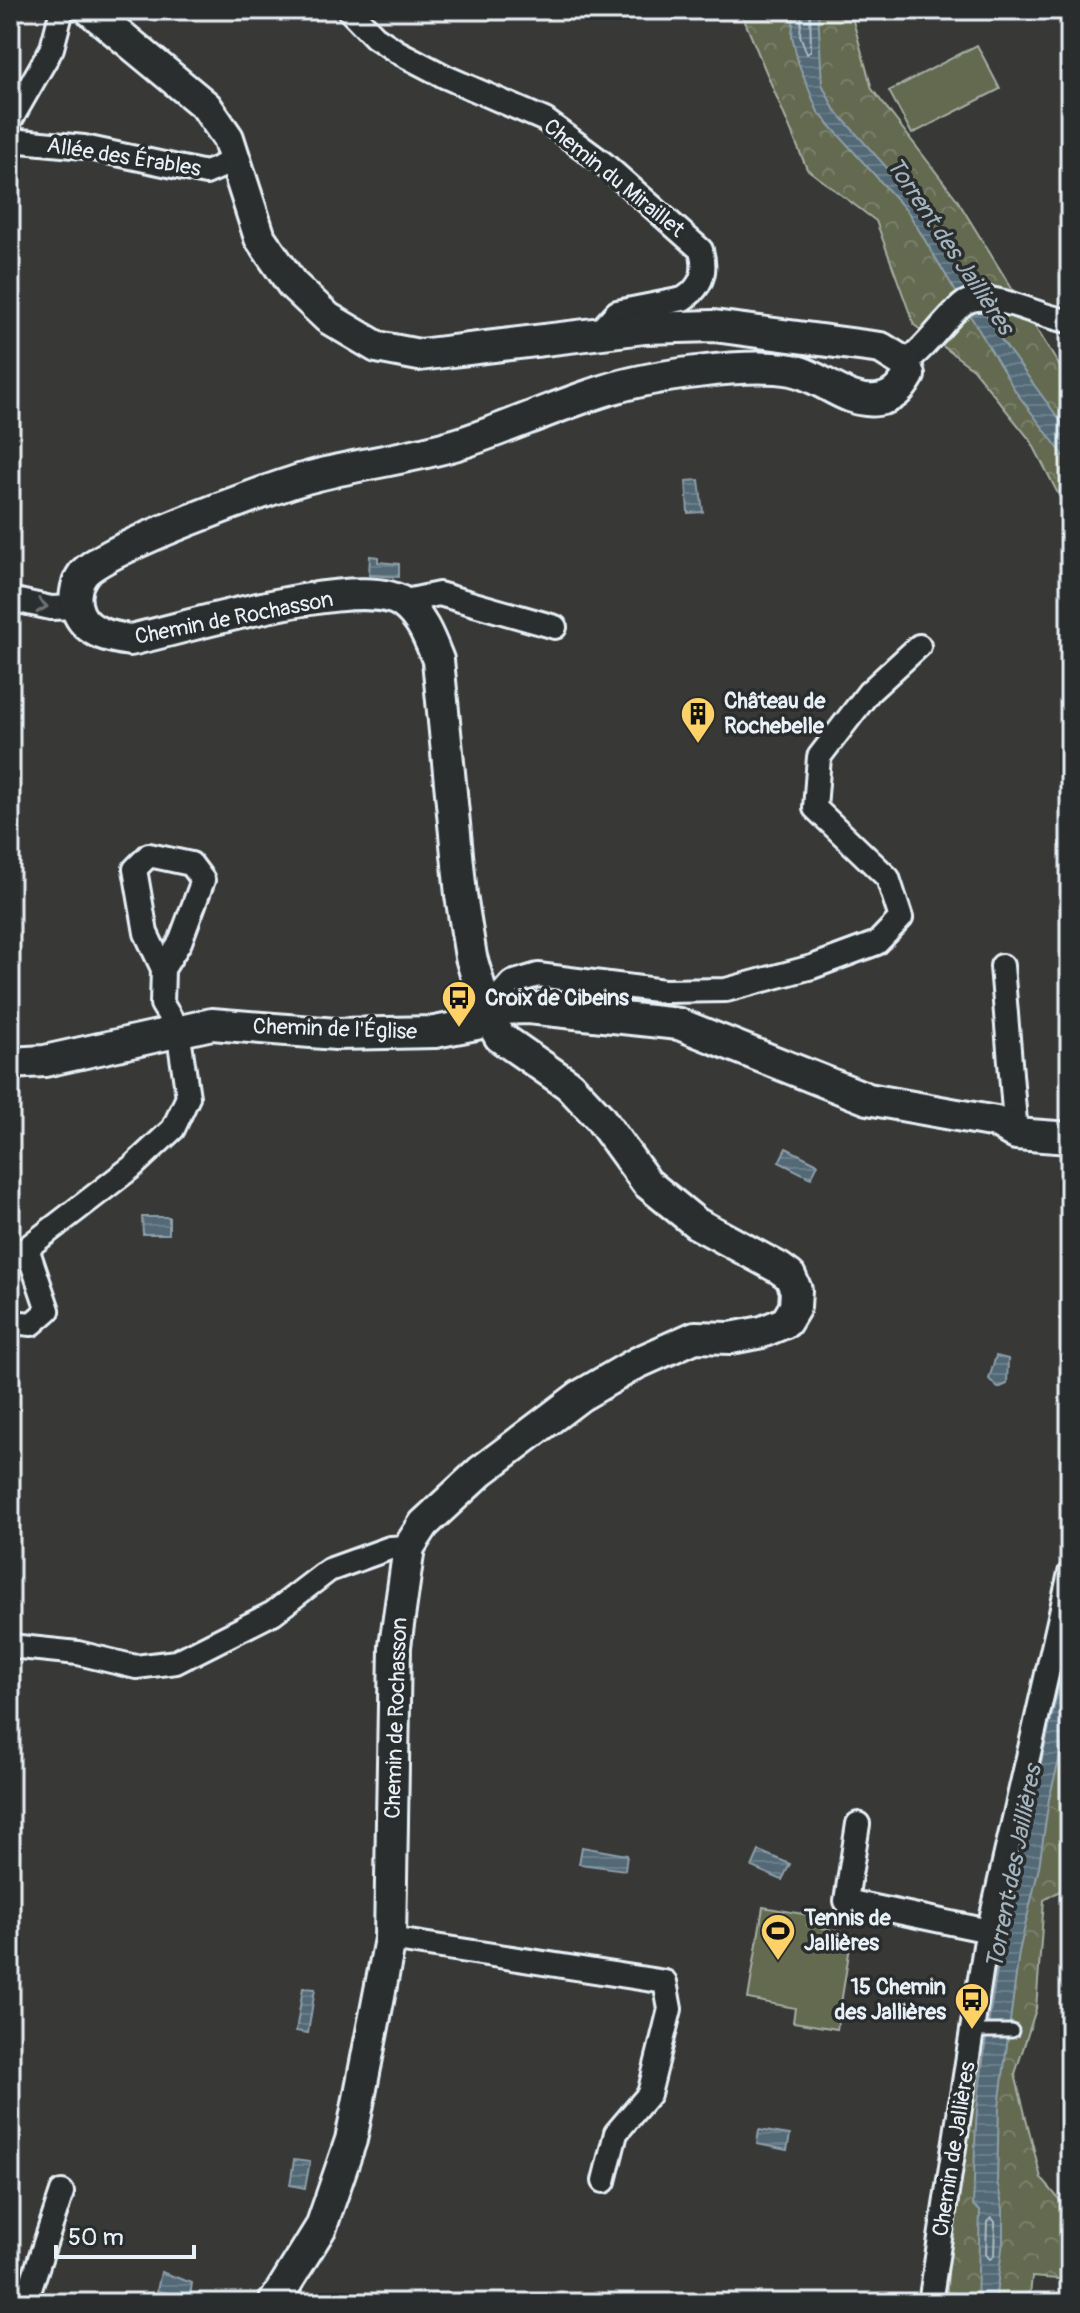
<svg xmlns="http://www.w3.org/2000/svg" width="1080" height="2313" font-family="Pangolin,sans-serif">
	<defs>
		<pattern id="forest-crowns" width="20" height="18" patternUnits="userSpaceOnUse" patternTransform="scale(2)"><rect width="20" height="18" fill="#646a50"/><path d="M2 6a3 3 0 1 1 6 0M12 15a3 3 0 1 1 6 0" fill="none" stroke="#7a806a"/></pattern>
		<pattern id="water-rules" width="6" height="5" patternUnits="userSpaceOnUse" patternTransform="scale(2)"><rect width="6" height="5" fill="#526976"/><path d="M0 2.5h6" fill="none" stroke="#6b7f8a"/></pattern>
	</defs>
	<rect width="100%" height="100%" fill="#383836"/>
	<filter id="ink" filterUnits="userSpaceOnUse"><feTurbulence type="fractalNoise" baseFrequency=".0125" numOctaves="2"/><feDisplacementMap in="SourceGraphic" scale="16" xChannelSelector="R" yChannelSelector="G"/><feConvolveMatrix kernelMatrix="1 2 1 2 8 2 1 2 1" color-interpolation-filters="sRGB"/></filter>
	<g filter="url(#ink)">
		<path fill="url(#forest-crowns)" stroke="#a6aea4" stroke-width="2" d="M740,10H850L872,89L956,198L1070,383V517L1031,441L972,368L914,325L876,221L807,169Z
			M1070,1614V1885L1044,1900L1036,2009L1015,2074L1041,2178L1070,2212V2280L1032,2277L1029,2303H946C952,2194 973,2085 994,1978C1017,1856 1042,1735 1070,1614Z"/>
		<path fill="#646a50" stroke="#a6aea4" stroke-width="2" d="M977,45L1000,89L912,134L889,91Z
			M763,1907L809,1915L807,1925L852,1934L837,2029L793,2022L795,2008L748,1999Z"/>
		<path fill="url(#water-rules)" stroke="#8e9faa" stroke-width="2" d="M794,10H818L822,84L834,109L915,199L938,233L1002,341L1070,434V464L1016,392L908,212L818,112L798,62L792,36Z
			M699,480L703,512L688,513L686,481Z
			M370,556L378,557V562L399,564V577L369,575Z
			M786,1148L818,1164L811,1178L779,1162Z
			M142,1217H169V1234H143Z
			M996,1356L1008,1359L1007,1384L998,1388L989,1379Z
			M1070,1640V1718L1049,1799L1039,1867L1019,1952L999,2107L997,2181L1003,2209V2241L995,2303H977L980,2211L973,2205C975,2170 974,2135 978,2101C995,1946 1034,1792 1070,1640Z
			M582,1847L627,1855L625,1870L579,1864Z
			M759,1851L790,1864L782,1880L752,1867Z
			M303,1988L315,1989L308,2033L296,2031Z
			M759,2130L790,2135L787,2150L757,2144Z
			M294,2160L310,2162L305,2188L290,2185Z
			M161,2272L192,2283L190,2297L157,2291Z"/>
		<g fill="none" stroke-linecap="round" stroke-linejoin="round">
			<path stroke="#acbbc4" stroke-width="2" d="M802,10L800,35L807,54L811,50L810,10
				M992,2218L995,2222L994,2256L990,2259L986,2255L987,2222Z"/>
			<defs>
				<path id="lane" d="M972,2031H1012"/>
				<path id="street" d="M349,10L375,37L398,52L446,77L545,120L603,163L701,250C707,271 702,287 683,299L617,312L597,334
					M10,121L52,48L62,10
					M10,140L84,147L206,173L236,160
					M905,363C928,346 941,323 962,305C985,285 1041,319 1070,321
					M10,599L51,608L76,607
					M401,602L439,594L555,627
					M1002,966L1016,1134
					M487,1010L511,983L538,975L664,991L726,990L812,967L877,943L901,918L888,878L815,808L819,757L869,692L919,646
					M10,1261L132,1167L173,1129L188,1097L178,1030L162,1004L163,969L180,942L203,880L191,864L149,855L135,869L146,933L163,969
					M10,1322L32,1324L48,1310L27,1248
					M10,1646L78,1653L136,1667L176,1662L273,1613L329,1570L390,1548L409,1547
					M858,1824L846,1901L989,1931
					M390,1939L665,1982L670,2009L649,2094L616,2133L604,2181
					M30,2303L28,2295L62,2192
					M930,2303L985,1946L1070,1573"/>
				<path id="secondary" d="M90,10L206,106L228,138L260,238L292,284L328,318L377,347L419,355L644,328L714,326L881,348L905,363L909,375C901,389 893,398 877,400C846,404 822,376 792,370C746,362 651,376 606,390C558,405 512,426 464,442C415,458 361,463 310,477C273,487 102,549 83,574C75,585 73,601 79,614C88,633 110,637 130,640C183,629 361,573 403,603C422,617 430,640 438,660L461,895L471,957L488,1016L500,1037L569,1085L599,1117L647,1183L696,1223L779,1268L790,1276L796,1290L795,1307L786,1322L762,1332L731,1338L695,1337L637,1363L580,1396L481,1471L424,1524L409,1547L395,1646L390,1939L351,2140L321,2227L274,2303
					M10,1063L45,1061L212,1024L336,1034L435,1032L476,1024L500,1009L528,1008L679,1024L868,1099L996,1122L1016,1134L1070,1138"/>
			</defs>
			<use href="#lane" stroke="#e8f1f8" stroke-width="17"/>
			<use href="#street" stroke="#e8f1f8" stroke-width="28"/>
			<use href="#secondary" stroke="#e8f1f8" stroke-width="36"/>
			<use href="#lane" stroke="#2a2d2e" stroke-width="11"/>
			<use href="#street" stroke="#2a2d2e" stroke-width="22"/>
			<use href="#secondary" stroke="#2a2d2e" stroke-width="30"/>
		</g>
		<defs><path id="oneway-chevron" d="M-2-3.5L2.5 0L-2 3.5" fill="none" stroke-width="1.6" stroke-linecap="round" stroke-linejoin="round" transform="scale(2)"/></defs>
		<use stroke="#6c7275" href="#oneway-chevron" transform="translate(42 606) rotate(7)"/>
	</g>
	<defs>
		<symbol id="building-pin" viewBox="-11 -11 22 30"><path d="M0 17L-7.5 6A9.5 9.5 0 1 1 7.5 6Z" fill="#ffd166" stroke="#2a2d2e"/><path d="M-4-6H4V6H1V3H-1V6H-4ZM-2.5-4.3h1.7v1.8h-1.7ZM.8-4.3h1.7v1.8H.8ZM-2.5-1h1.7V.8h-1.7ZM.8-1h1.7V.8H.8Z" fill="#111"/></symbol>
		<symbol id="bus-pin" viewBox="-11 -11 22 30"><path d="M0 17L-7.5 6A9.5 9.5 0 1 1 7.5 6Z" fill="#ffd166" stroke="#2a2d2e"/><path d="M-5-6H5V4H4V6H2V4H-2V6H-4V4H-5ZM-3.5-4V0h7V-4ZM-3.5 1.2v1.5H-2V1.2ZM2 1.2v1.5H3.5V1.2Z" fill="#111"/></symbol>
		<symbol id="stadium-pin" viewBox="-11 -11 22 30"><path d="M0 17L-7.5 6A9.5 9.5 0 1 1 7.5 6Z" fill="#ffd166" stroke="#2a2d2e"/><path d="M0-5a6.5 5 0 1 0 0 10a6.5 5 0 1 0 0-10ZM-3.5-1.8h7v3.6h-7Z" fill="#111"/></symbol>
	</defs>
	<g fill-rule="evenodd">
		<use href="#building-pin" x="678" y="694" width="40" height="54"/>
		<use href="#bus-pin" x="439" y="978" width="40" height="54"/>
		<use href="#stadium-pin" x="758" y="1911" width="40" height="54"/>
		<use href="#bus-pin" x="952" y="1980" width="40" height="54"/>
	</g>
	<g text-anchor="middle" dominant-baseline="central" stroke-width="7" stroke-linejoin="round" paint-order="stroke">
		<g font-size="22" fill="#e8f1f8" stroke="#2a2d2e">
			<text transform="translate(124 157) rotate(9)">Allée des Érables</text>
			<text transform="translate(614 178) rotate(39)">Chemin du Miraillet</text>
			<text transform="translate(234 618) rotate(-11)">Chemin de Rochasson</text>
			<text transform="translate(335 1029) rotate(2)">Chemin de l'Église</text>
			<text transform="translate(396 1718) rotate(-88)">Chemin de Rochasson</text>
			<text transform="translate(954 2149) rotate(-81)">Chemin de Jallières</text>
		</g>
		<g font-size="22" font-weight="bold" fill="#e8f1f8" stroke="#2a2d2e" text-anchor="start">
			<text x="724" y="701">Château de<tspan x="724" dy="25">Rochebelle</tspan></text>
			<text x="485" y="998">Croix de Cibeins</text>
			<text x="804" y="1918">Tennis de<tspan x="804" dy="25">Jallières</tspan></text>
			<text x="946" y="1987" text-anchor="end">15 Chemin<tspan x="946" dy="25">des Jallières</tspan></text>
		</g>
		<g font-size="24" font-style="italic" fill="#a4b4be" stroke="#2a2d2e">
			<text transform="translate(950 246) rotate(56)">Torrent des Jaillières</text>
			<text transform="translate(1014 1867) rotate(-79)">Torrent des Jaillières</text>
		</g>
	</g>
	<rect width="1080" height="2313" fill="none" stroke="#2a2d2e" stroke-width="40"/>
	<rect x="20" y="20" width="1040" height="2273" fill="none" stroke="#e8f1f8" stroke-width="3" filter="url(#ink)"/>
	<path d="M56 2245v12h138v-12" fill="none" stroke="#e8f1f8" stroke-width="4"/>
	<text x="68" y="2245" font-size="24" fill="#e8f1f8" stroke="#2a2d2e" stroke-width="6" paint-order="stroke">50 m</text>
</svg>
